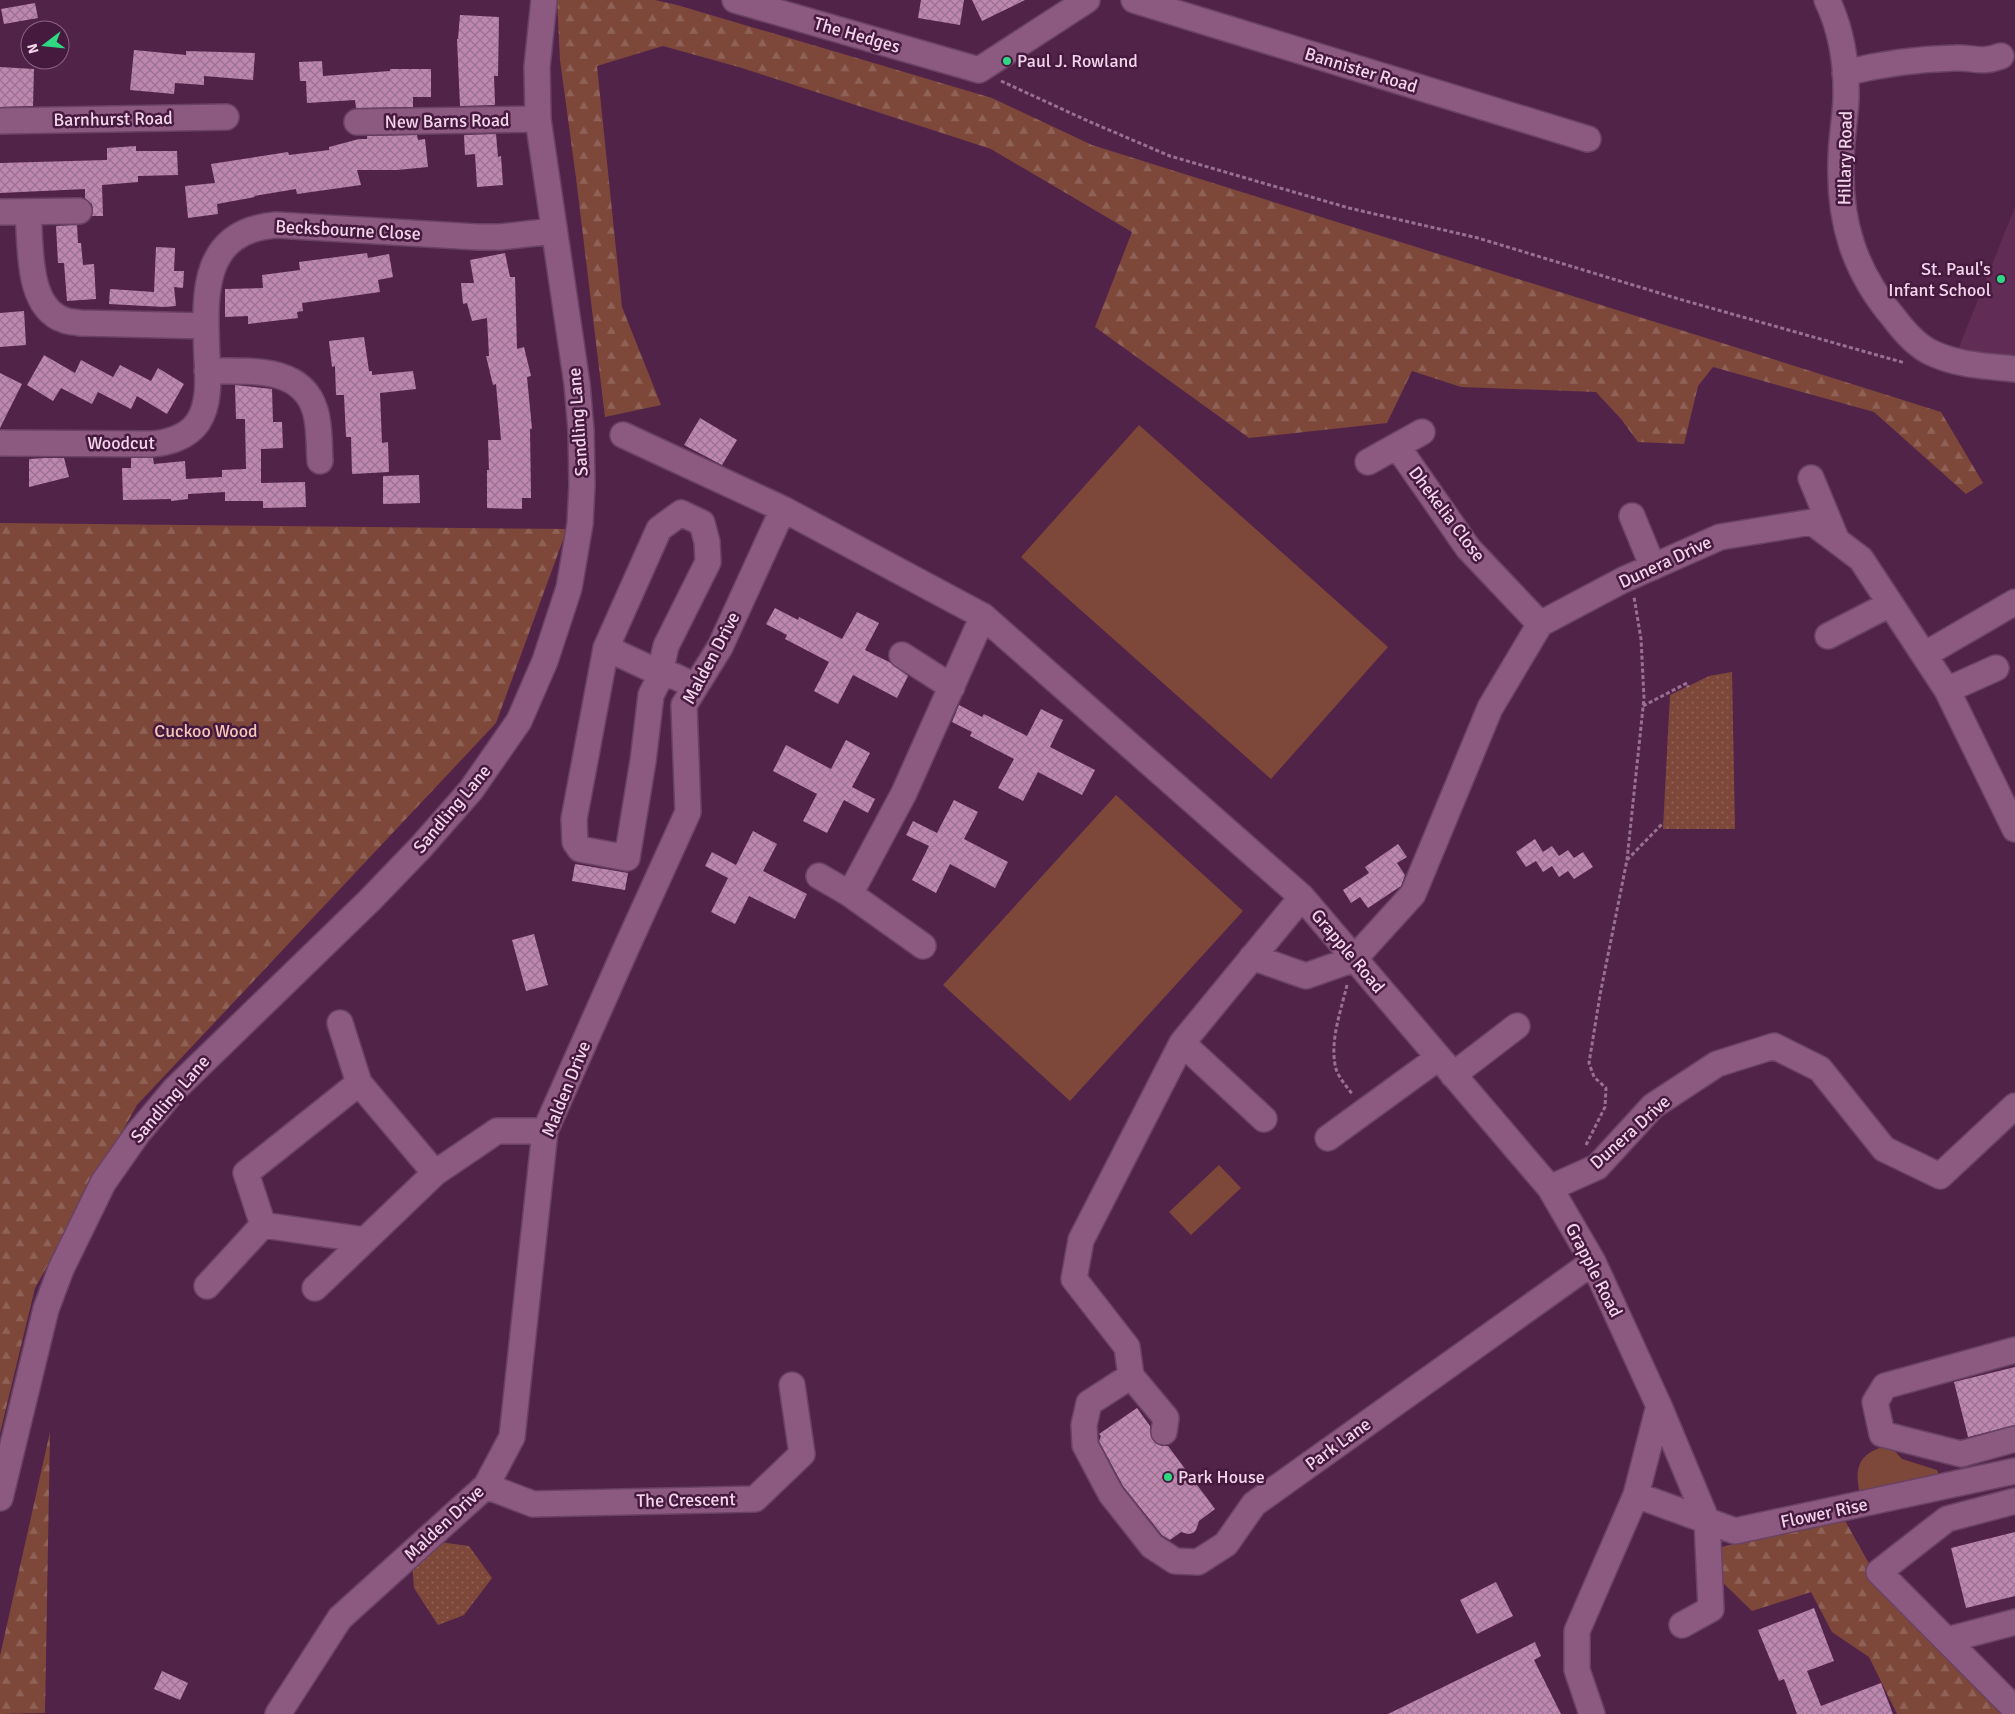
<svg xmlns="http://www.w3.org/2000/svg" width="2015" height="1714" font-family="Signika,sans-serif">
	<defs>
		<pattern id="forest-firs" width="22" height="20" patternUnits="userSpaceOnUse" patternTransform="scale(1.25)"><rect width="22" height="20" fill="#7d483a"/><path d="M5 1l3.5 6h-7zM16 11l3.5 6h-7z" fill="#906257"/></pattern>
		<pattern id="park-dots" width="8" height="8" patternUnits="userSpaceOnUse" patternTransform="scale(1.25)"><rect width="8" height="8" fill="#7d483a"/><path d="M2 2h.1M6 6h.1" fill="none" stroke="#906257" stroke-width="1.8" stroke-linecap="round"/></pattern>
		<pattern id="building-cross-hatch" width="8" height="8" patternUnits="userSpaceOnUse" patternTransform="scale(1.25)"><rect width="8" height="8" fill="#bd87b0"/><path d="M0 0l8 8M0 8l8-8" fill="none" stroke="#9a7290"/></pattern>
	</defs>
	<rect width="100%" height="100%" fill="#522349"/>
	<path fill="#612d57" d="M2015,207V356L1958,350Z"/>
	<path fill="#7d483a" d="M1139,425L1388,647L1271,779L1021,557Z
		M1116,795L1243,911L1070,1101L943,985Z
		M1219,1165L1241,1188L1191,1235L1169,1212Z
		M1886,1446L1892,1448L1902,1459L1937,1470L1939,1476L1861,1498C1854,1471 1856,1454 1886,1446Z"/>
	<path fill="url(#forest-firs)" d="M557,0H655L677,5L992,98L1092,145L1941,412L1983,483L1966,494L1874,412L1713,367L1698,386L1684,444L1638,442L1621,419L1596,392L1461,387L1412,371L1387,423L1249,438L1095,327L1132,232L991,149L742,68L663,46L597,66L622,307L661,405L605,417L576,178L560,60Z
		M0,523L567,529L496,723L137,1105L35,1288L0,1433Z
		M50,1432L45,1713L0,1714V1656Z
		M1843,1517L1881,1585L1969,1674L2002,1714H1897L1869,1657L1832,1632L1811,1592L1752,1611L1718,1578V1548Z"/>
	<path fill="url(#park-dots)" d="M1732,672L1735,829H1663L1670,695L1709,676Z
		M439,1542L469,1546L492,1578L464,1615L438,1625L414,1588L412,1562Z"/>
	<path fill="url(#building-cross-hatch)" d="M921,0H964L960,25L918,18Z
		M972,0H1025L982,21Z
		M35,3L38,18L4,24L1,9Z
		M460,15L499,17L498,76H494L495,105L460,106L457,39H458Z
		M134,50L186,55V51L255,53L253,80L204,76V85L175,83L174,94L130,90Z
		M322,61L323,76L390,71V69H431V97H413V107L356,108L355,100L307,103L306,81H300L299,62Z
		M0,67L34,69L33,106L0,107Z
		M496,134L498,157L501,156L503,185L477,187L475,154L465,155L464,135Z
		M417,135L418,140L425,139L428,167L397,170H357L361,185L297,194L296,189L254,196L255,197L217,204L218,214L188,218L185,186L215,183L211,164L288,152L289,155L329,150V147L359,139H367V136Z
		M136,146V151H177L178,175L138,176V182L102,185L103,216H92L93,210L92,204L85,198V189L0,193V163L107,160V148Z
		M77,225L78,243H81L83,265L94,264L96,299L67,301L64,263H58L56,226Z
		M156,247L175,248L174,271H184L183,288L174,287L176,306L164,307L109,304L110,289L154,292Z
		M367,253L368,258L389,254L393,277L378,280L380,292L302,303L303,311L297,312L298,318L248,324V316L225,317V289L263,288L262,275L300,270L299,262Z
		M505,253L510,277H515L517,349L524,347L531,376L527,377L532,429H530L531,498H522V509L487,508V470H489L488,440H501L496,384L493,385L486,356H489L487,318L472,321L467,303L463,304L461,283H474L470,260Z
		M24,311L26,345L0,347V313Z
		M364,337L369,371H372V375L413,371L416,389L380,393L382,443L388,442L389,472L352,474L351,437H346L344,395H336L335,366L332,367L329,341Z
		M44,355L75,373L81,360L113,377L120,365L151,381L158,368L184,384L167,414L137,396L131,409L98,392L92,404L61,388L53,401L27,385Z
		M0,373L22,384L0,428Z
		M235,385L272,389L273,422H282L283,448L261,449V483L305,482L306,507L263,508V501H225V492L188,494V499L171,501V499L123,500L122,468H131V458H153L154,464L185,461L186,479L222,477V470L246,469L245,419H236Z
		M700,418L737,440L722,465L684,445Z
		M45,458H64L69,477L29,487V459Z
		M419,475L420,503L383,504V476Z
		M775,608L798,620L799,617L842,639L857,612L879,623L865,650L891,663L908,676L897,698L853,675L838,704L814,691L829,662L785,639L787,635L766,624Z
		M959,705L982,717L984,714L1027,736L1041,709L1063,720L1050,747L1095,770L1082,795L1038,772L1023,801L998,788L1014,759L970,736L972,732L952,722Z
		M846,740L870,753L852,787L875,799L868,813L844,800L827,833L803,821L817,794L773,771L786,745L831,769Z
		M954,800L978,812L964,839L1008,862L995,888L950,864L936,893L912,880L929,846L906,835L913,821L937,833Z
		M753,831L777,844L763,871L807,894L795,919L749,896L735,924L711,912L728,878L705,866L712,852L736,865Z
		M1535,839L1543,852L1552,846L1559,856L1568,850L1574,858L1583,852L1593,867L1574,879L1568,871L1559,877L1552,866L1543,872L1536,861L1526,867L1516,852Z
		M1398,844L1407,857L1397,863L1405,875L1401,886L1368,908L1360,897L1351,903L1343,890L1369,873L1365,867Z
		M575,864L628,873L625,890L572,881Z
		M534,934L548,985L526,991L512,940Z
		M2015,1367V1425L1968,1437L1954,1382Z
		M1137,1408L1150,1426L1151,1437L1155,1443L1162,1446H1168L1215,1509L1199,1521L1196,1530L1193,1533L1188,1534L1181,1532L1170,1540L1162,1535L1123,1486L1099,1441L1101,1436L1099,1434Z
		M2015,1532V1596L1966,1608L1951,1548Z
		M1496,1582L1513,1616L1477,1634L1460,1600Z
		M1814,1608L1834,1661L1807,1671L1821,1706L1881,1683L1893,1714H1797L1784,1679L1779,1681L1758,1630Z
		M1535,1642L1541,1656L1534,1660L1561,1714H1388Z
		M162,1671L188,1683L180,1700L154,1689Z"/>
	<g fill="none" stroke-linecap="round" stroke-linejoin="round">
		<defs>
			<path id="minor" d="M735,0L979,70L1087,0
				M1134,0L1588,139
				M1827,0C1842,31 1847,65 1846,100C1845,120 1841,140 1841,161C1839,222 1854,271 1894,318C1903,330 1916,345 1930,352C1956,365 1986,366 2015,369
				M1845,73C1880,64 1919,59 1955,58C1975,57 1979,64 2001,56
				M0,121L226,117
				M357,122L538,119
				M0,212L79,211
				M28,212C31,245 26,307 64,320C69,322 75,322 80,323L206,326
				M207,371C246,372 301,364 315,410C320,426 319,445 320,461
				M623,435L783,509L983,616L1302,897L1550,1188L1593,1262L1659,1406L1636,1495L1577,1631V1670L1592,1714
				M0,443L151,444C168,443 188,437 198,422C210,404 208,378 207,358C205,300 198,231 276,225L477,237H500L554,231
				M1397,446L1468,548L1540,624
				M1368,462L1422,432
				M1811,478L1837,541
				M1632,516L1653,567
				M1828,636L1890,604
				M606,648L664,675
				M902,655L952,687
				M1924,655L2015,602
				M664,675L662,664L666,646L708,562L707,542L702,523L681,513L659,529L606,648L574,819L575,842L580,849L627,858L643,761L651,695L658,681L664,675L674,676L695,686
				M1947,690L1996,668
				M819,876L850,894L923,946
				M850,894L904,793L983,616
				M1302,897L1182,1043L1081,1240L1074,1279L1127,1347L1131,1376L1089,1403L1084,1425L1085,1445L1105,1483L1111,1494L1152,1546L1175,1561L1198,1562L1226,1544L1254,1504L1593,1262
				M1252,957L1306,976L1354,959L1413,894L1490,708L1540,624L1623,580L1720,537L1812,522L1861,559L1947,690L2015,829
				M340,1023L359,1083L435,1173
				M1182,1043L1264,1119
				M1453,1075L1517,1026
				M1328,1138L1438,1058
				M1550,1188L1597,1167L1653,1106L1717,1064L1774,1046L1820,1069L1884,1149L1940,1176L2015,1106
				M263,1225L365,1240
				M207,1286L263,1225L246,1173L359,1083
				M315,1288L435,1173L497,1131H545
				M2015,1350L1885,1386L1875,1402L1882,1434L1961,1454L2015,1439
				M1131,1376L1166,1418L1164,1432
				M1659,1406L1707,1521L1711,1609L1682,1625
				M486,1486L533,1504L755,1499L802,1454L792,1385
				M1636,1495L1735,1531L2015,1471
				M0,1498L46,1309L61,1269L103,1183L138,1133L175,1089L370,900L421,847L471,790L519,721L545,661L569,588L580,524L582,485L581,430L577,384L538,119L537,67L544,0
				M2015,1501L1947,1519L1879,1572L2015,1709
				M1947,1640L2015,1622
				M278,1714L340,1618L486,1486L512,1437L545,1131L624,953L688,812L684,705L720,647L783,509"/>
		</defs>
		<use href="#minor" stroke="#6a4263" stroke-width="28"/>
		<path stroke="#987190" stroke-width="3" stroke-dasharray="4 2.5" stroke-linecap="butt" d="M1001,81L1088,121L1170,156L1349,208L1478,238L1679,299L1905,363
			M1643,706L1687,683L1688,687
			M1627,860L1663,823
			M1347,985C1341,1011 1329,1042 1336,1069C1339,1078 1347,1087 1353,1095
			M1586,1145L1605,1107L1606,1088L1594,1077L1589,1063L1600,995L1627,860L1644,698L1641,639L1634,597"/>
		<use href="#minor" stroke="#8c5981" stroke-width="25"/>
	</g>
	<g fill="#2fd883" stroke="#46193e" stroke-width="2">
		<circle cx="1007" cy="61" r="5"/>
		<circle cx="2001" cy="279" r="5"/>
		<circle cx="1168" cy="1477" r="5"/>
	</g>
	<g text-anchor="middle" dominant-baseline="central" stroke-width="5" stroke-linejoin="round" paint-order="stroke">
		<g font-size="18" fill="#f3d5eb" stroke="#46193e">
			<text transform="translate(857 35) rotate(16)">The Hedges</text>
			<text transform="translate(1361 70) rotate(17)">Bannister Road</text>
			<text transform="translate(113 119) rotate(-1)">Barnhurst Road</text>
			<text transform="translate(447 121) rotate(-1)">New Barns Road</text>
			<text transform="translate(1845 158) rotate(-89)">Hillary Road</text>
			<text transform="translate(348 230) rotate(3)">Becksbourne Close</text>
			<text transform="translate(578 422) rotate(-94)">Sandling Lane</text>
			<text x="121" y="443">Woodcut</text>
			<text transform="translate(1447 514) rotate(53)">Dhekelia Close</text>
			<text transform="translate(1665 562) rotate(-25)">Dunera Drive</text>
			<text transform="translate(711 658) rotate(-62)">Malden Drive</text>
			<text transform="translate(452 809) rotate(-50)">Sandling Lane</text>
			<text transform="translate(1348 951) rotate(50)">Grapple Road</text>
			<text transform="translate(566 1089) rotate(-68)">Malden Drive</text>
			<text transform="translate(170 1099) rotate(-49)">Sandling Lane</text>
			<text transform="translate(1630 1132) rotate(-42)">Dunera Drive</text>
			<text transform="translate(1594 1270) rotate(63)">Grapple Road</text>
			<text transform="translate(1338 1444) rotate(-36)">Park Lane</text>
			<text transform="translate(686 1500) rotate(-1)">The Crescent</text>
			<text transform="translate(1824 1513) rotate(-12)">Flower Rise</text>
			<text transform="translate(444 1523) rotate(-43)">Malden Drive</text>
		</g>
		<g font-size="18" fill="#f3d5eb" stroke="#46193e" text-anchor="start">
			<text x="1017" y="61">Paul J. Rowland</text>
			<text x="1991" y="269" text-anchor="end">St. Paul's<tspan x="1991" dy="21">Infant School</tspan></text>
			<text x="1178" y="1477">Park House</text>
		</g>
		<g font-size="18" fill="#f5c5b8" stroke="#46193e">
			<text x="206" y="731">Cuckoo Wood</text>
		</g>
	</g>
	<g transform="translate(45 45) rotate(254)"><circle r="24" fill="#46193e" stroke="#8b6483"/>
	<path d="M0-4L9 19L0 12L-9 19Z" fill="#2fd883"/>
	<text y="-8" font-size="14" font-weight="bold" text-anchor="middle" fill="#f3d5eb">N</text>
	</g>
</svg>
